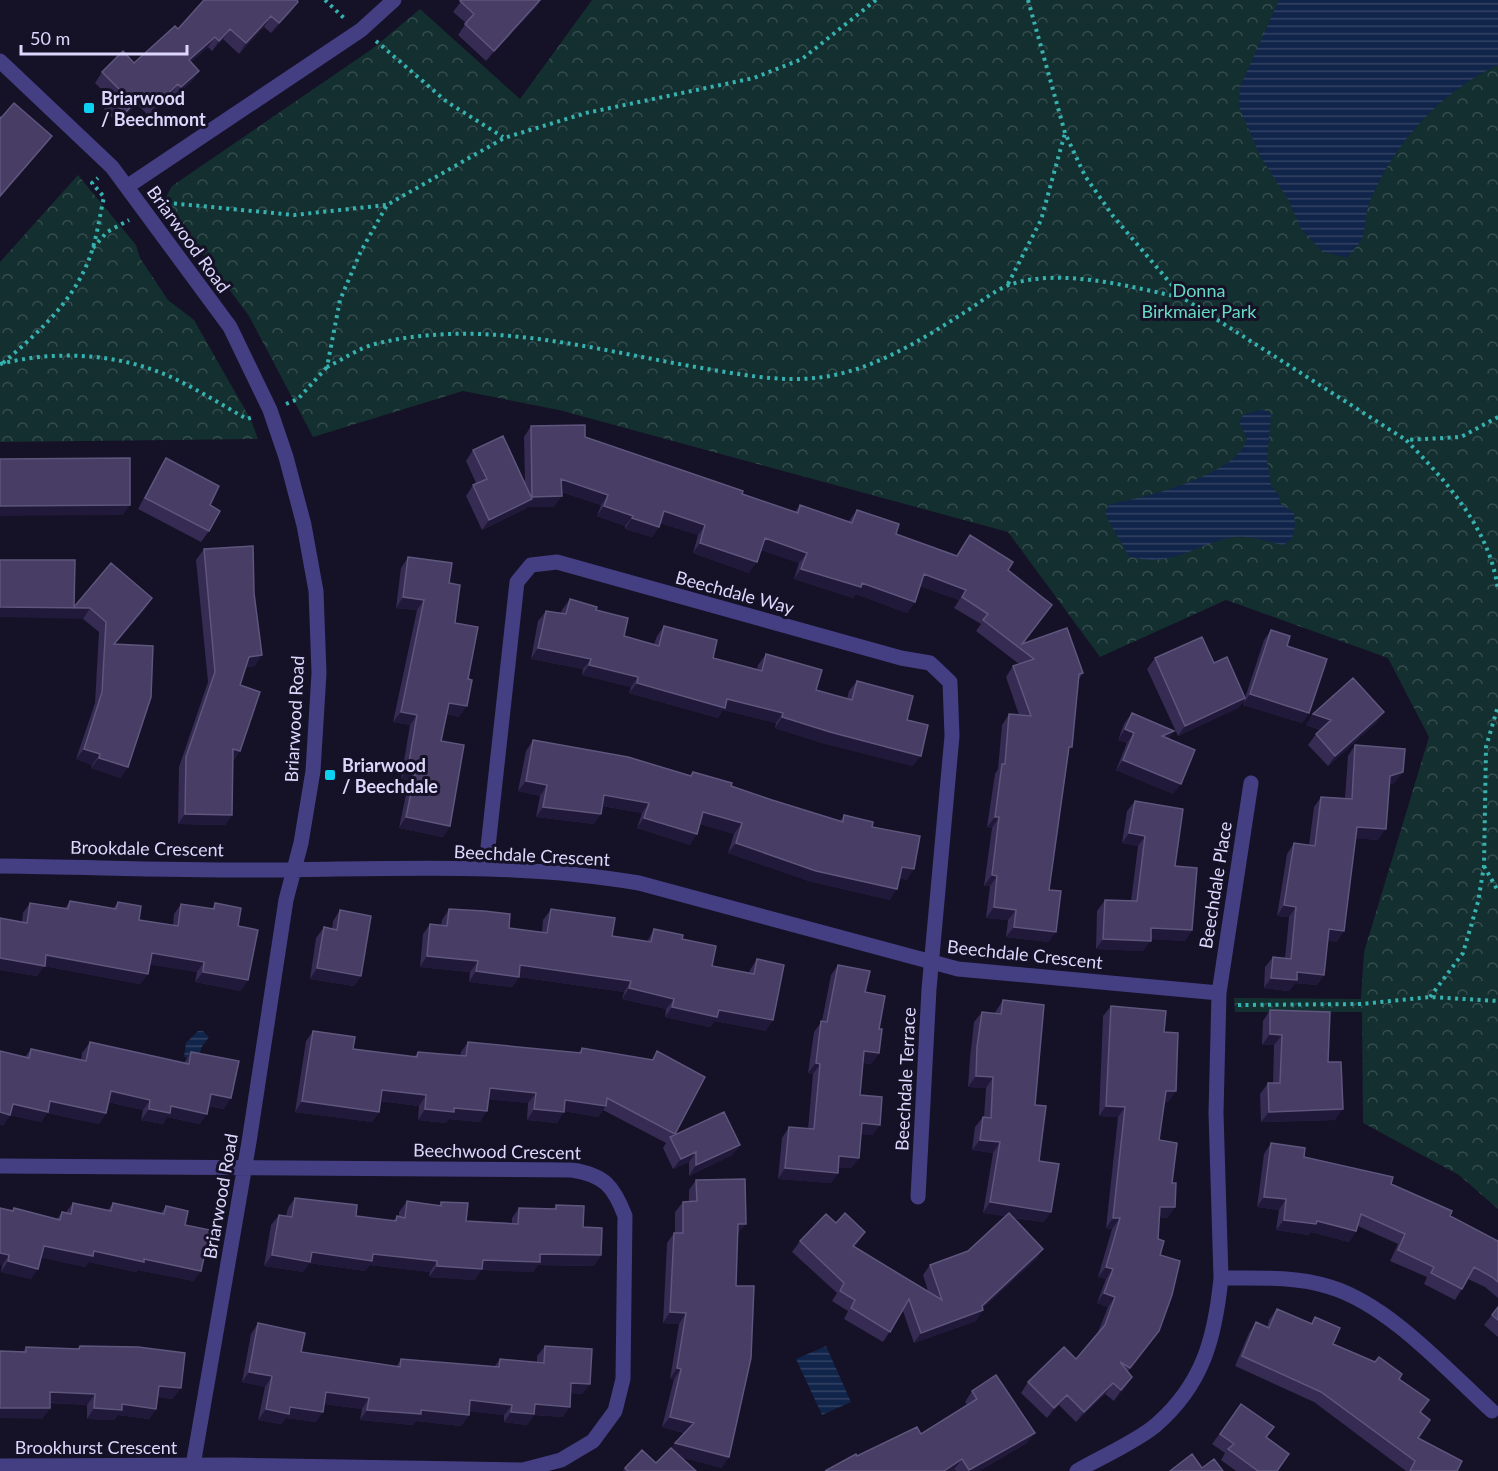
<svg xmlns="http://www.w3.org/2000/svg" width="1498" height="1471" font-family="Lato,sans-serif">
	<defs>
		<pattern id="forest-crowns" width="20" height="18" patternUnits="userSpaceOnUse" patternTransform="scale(1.5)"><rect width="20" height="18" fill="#142f2f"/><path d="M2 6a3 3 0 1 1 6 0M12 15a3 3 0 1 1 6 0" fill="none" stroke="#364c4e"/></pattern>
		<pattern id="water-rules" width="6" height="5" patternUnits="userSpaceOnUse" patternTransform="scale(1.5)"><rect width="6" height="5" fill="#112449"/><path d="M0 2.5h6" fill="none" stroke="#334364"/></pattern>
	</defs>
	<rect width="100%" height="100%" fill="#151126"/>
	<path fill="url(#forest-crowns)" d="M592,0H1498V1209L1459,1175L1363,1123L1362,1012H1235L1234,998L1361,999L1364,952L1429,737L1388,658L1226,600L1100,657L1008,532L559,410L463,391L313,437L249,316L175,217L165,199L172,186L372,49L420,9L520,99Z
		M78,175L136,245L140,258L168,300L194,320L251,420L258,439L0,442V262Z"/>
	<path fill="url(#water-rules)" d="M1279,0H1498V65C1440,92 1392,145 1369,204C1365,214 1366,225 1363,236C1361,243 1352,251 1347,258L1322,251L1301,229L1289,201L1260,156L1239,107L1240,87Z
		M1262,409L1271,414L1267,460L1271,486L1279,495L1280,503L1294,513L1295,526L1292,539L1283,545C1269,542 1250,535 1236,537C1194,543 1173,570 1128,556C1122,540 1110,528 1105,512L1110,504C1143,498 1239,475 1247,438L1239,422L1243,415Z
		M198,1031H203L209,1037L201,1048L199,1061L184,1057L186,1043Z
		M826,1346L851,1402L822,1415L796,1359Z"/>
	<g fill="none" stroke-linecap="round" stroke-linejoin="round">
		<path stroke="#36b2b0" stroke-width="4" stroke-dasharray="3 4.5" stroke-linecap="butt" d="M325,0L345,19
			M876,0L802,59L754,78L586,113L504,138L387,205L361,251L340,300L327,367C342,360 359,348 375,344C485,317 594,350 702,368C738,374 778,382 815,378C868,373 918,342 962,314C977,305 993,291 1009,285C1059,267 1132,287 1183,298
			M1028,0L1065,133L1085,176L1113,216L1183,298L1406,440
			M376,41L447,102L503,137
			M159,202L294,215L386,205
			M93,248L107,232L129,220
			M1008,284L1041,220L1065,133
			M3,363C40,331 79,297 93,247C98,231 100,214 104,197L92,183L98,178
			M0,364C55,350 118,353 171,377C197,389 222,405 247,419L253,417
			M286,404L298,399L327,367
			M1498,417L1461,437L1406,440C1447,482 1490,529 1498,590
			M1484,866L1498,891
			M1430,997L1463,953L1478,902L1484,866L1486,747L1498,706
			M1238,1005L1362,1004L1430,997L1498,1001"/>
		<path stroke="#443e82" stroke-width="15" d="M0,61L112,167L230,327L270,410L286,457L304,525L316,591L319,673L313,771L301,843L286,900L249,1142L192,1471
			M128,186L361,30L394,0
			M0,866C91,867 182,871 272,870C394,869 518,862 639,883L958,969L1219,993L1216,1113L1221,1278C1215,1338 1203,1384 1156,1425C1136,1442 1101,1457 1077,1471
			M488,869V847L517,582L531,565L557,562L901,658L930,663L950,682L952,736L929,989L918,1197
			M1219,993L1251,783
			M0,1166L572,1170C605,1175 614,1187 625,1216L623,1379L615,1411L593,1441L561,1460L523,1470L231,1465L0,1466
			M1221,1278C1257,1278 1295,1276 1330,1287C1389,1305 1446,1369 1492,1411"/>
	</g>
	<path fill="#352b53" d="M462,0L537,6L486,61L458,35L466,23L453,12Z
		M291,12L271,33L264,27L239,54L223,39L212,51L208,47L191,62L199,71L191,82L174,97L171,94L149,116L137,104L117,123L104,109L111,99L95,83L102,72L134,63L178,29Z
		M531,426L585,437L795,512L800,505L849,521L857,510L896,534L957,556L970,535L1008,570L1052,605L1023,644L1083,673L1079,679L1049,890V942L1006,937L1008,920L986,918L990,886H984L992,828L987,827L995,774L998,769L1002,725L1009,714L1019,715L1006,677L1013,666L1019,664L976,631L981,624L954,608L959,600L920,586L915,602L907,613L856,594L853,598L794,579L799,563L761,550L749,573L693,553L698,535L660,523L659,527L652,537L625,529V526L597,516L601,505L562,492L554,507H527L525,509L482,530L466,496L473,485L476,483L466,461L473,450L525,482L524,437Z
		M166,458L210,505L209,531L201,542L138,509L159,469Z
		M204,549L255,666L246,667L240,685V751L233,761L232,815L225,825L178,824L179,767L208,682L196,560Z
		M408,557L449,583L455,623L459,717L447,714L441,741L450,826L443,837L399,828L409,780L401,779L410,725L393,722L417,610L396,608L401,568Z
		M570,599L596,610L624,636L654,644L657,636L664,626L713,658L757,669L758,665L766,654L816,690L847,699L849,691L857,681L907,720L913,766L822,743L775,728L776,723L723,710L718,718L629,693L631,687L582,675L583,669L531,659L538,621L546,611L561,613L562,610Z
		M74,607L145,609L115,644L121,778L91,768L92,765L76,759L95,703L99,632L83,619Z
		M1271,630L1287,646L1309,713L1302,723L1243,705L1245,699L1238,708L1178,736L1147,669L1155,658L1214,663L1245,698L1264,640Z
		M1132,713L1174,731L1168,739L1173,794L1116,770L1127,743L1118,740L1124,724Z
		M1313,714L1377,722L1328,766L1308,745L1316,734L1321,730L1306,725Z
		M533,740L690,776L693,772L731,786L772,800L840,821L844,815L872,827L907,880L899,878L890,900L809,881L728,853L734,834L700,824L690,845L637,828L642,813L602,806L594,824L536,817L540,796L518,791L526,751Z
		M1355,745L1395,783L1389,784L1378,840L1355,838L1337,942L1328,940L1324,975L1317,985L1295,983L1289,991L1264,988L1265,967L1273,957L1285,958L1289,917L1277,916L1287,854L1294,843L1309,845L1314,807L1321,797L1345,798L1348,756Z
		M1135,801L1175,866L1192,930L1185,941L1151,939L1143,951L1096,949L1097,911L1105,900L1131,901L1138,846L1122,843L1127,811Z
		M70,901L113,909L118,902L139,920L173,925L174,914L181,904L212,909L215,903L238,926L241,991L195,982L197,972L150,964L148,974L140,984L44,966L37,976L0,970V918L22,922L23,913L30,903L65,908Z
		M449,909L509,928L542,932L543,920L551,909L612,936L647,942L654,929L682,939L712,966L749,973L750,970L757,959L766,1031L715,1021L710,1027L665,1017L666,1009L622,999L624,992L519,977L512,987L469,982L470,972L420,967L423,934L430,924L441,925L442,920Z
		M340,910L361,976L354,986L310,979L316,938L324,927L332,929L333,921Z
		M838,965L865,992L879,1029V1053L871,1064L863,1063L860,1095L873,1135L861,1134L859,1158L851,1168L838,1167V1173L831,1183L778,1179L782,1138L789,1127L808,1129L813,1074L808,1073L814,1032L822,1021L831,975Z
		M1003,1000L1035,1105L1044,1222L1014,1218L1043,1249L1036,1259L983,1308L976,1321L914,1343L903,1311L883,1342L844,1319L848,1311L832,1301L837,1293L792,1252L800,1241L836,1223L865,1232L854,1247L928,1291L923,1275L930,1265L968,1251L1005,1216L983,1213L993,1153L972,1150L975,1127L983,1117H984L986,1088L968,1087L970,1058L974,1022L982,1012L995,1014L996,1011Z
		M1111,1006L1164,1032L1176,1091L1168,1102H1164L1159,1140L1172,1183L1175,1207L1167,1218L1159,1217L1158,1239L1160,1255L1159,1331L1128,1371L1132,1377L1114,1401L1105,1394L1076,1422L1059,1405L1047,1418L1021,1393L1028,1382L1076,1359L1098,1332L1108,1307L1097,1303L1106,1279L1098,1277L1112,1229L1106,1228L1118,1117L1099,1116L1103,1016Z
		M1270,1010L1328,1062L1335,1120L1261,1122L1260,1094L1268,1083H1273L1274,1045H1262L1263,1021Z
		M313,1031L353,1049L414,1057L418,1052L460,1056L461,1052L468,1042L578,1053L582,1048L652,1060L657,1051L705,1077L674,1136L740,1145L732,1155L689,1176V1162L673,1169L663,1148L666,1143L603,1110L598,1117L564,1111L557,1123L527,1120L528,1103L489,1099L480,1122L449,1119L446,1123L418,1120L419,1106L380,1101L379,1112L372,1122L295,1112L306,1041Z
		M90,1042L184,1063L191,1052L224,1109L208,1106L200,1124L167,1117L163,1124L141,1120L143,1110L108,1102L106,1113L99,1124L47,1113L41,1122L10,1115L3,1126L25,1057L31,1049L81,1060L82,1053Z
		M1271,1143L1304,1157L1391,1184L1450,1216L1498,1241V1298L1485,1287L1468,1279L1462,1289L1455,1300L1424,1284L1427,1277L1390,1261L1398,1244L1358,1226L1356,1231L1349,1242L1311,1232L1309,1235L1276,1230L1279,1210L1257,1207L1264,1154Z
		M696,1180L738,1234H737L722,1468L681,1457L696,1471H623L625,1468L656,1463L671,1448L684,1433L662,1427L674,1379H670L679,1324L663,1323L667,1243L674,1233H675V1212L683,1202L689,1201V1190Z
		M295,1198L356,1216L393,1221L397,1216L399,1217V1212L407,1201L439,1205L441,1202L466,1221L512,1223V1218L519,1208L554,1209L556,1205L583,1227L601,1255L594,1266L538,1265L533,1272L481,1270L475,1280L429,1277L430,1272L370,1265L365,1271L309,1263L303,1272L264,1266L271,1225L279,1215L286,1216L288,1208Z
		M73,1203L108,1210L113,1203L161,1213L166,1206L185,1225L194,1281L138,1270L136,1272L89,1262L85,1267L41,1257L31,1279L1,1272L12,1210L14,1208L57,1219L62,1212H66Z
		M1498,1307V1337L1484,1325Z
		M1277,1309L1311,1323L1315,1317L1333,1344L1399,1379L1420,1413L1418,1438L1457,1471H1406L1314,1402L1235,1366L1249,1333L1256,1322L1267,1327L1269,1320Z
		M258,1323L301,1352L396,1367L401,1359L494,1367L500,1359L537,1363V1356L545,1346L590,1384L582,1394L571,1393L563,1417L534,1415L527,1425L504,1422V1415L469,1411V1415L461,1426L416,1421L413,1425L360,1420L362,1409L325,1404L316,1422L286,1418L281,1424L258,1420L265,1387L242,1382L251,1334Z
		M80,1346L173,1399L158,1397L156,1409L149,1419L118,1415L114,1420L87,1419V1405L50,1403V1408L42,1419L23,1352L26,1347L77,1349Z
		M972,1391L1027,1443L979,1471H956L955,1470L953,1471H825L857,1456L921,1434L967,1405L965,1402Z
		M1241,1404L1266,1437L1277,1471H1236L1221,1460L1225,1453L1212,1444Z"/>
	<path fill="#201939" d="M540,0H541L537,6L486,61L494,51Z
		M298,2L291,12L271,33L279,23Z
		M271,16L264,27L239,54L246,43Z
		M230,29L223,39L212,51L219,41Z
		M215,37L208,47L181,71L189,60Z
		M199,71L191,82L174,97L181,87Z
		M178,84L171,94L149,116L156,105Z
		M144,93L137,104L117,123L125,113Z
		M52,136L44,146L0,198V196Z
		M561,479L608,495L601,505L554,489Z
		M562,496L554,507H527L525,509L482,530L489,520L530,500L532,497Z
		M130,505L123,515L0,516V506Z
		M604,506L633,516L625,526L597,516Z
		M664,511L705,525L698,535L657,522Z
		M632,518L659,527L652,537L625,529Z
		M765,538L807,553L799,563L758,549Z
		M700,543L757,562L749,573L693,553Z
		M801,569L862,583L915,602L907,613L856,594L853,598L794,579Z
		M924,574L966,590L959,600L917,585Z
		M403,597L424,600L417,610L396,608Z
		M152,598L145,609L106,655L114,644Z
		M0,607L90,608L83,619L0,617Z
		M538,648L591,659L583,669L531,659Z
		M262,655L255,666L242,667L249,657Z
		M589,665L638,677L631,687L582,675Z
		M637,683L727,699L783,713L776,723L723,710L718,718L629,693Z
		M1250,694L1309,713L1302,723L1243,705Z
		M1245,698L1238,708L1178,736L1185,726Z
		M449,703L467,706L459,717L442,713Z
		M401,712L417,715L410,725L393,722Z
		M1384,712L1377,722L1328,766L1335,756Z
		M1313,714L1331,720L1324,730L1306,725Z
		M782,717L921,756L913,766L822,743L775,728Z
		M1125,729L1134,733L1127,743L1118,740Z
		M1174,731L1167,741L1162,736Z
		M84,749L100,754L92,765L76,759Z
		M233,749L240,751L232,761Z
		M99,758L128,767L121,778L91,768Z
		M1123,760L1181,784L1173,794L1116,770Z
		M408,768L416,769L409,780L401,779Z
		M1403,772L1395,783L1382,786L1390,776Z
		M526,781L547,785L540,796L518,791Z
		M604,795L649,803L642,813L597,805Z
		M543,807L601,814L594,824L536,817Z
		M703,812L742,823L734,834L696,823Z
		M185,814L232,815L225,825L178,824Z
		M406,817L450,826L443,837L399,828Z
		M995,817H999L992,828L987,827Z
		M644,818L697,834L690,845L637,828Z
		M1357,827L1386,829L1378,840L1349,838Z
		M1129,833L1145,836L1138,846L1122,843Z
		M736,843L897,889L890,900L809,881L728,853Z
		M902,867L914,869L907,880L894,877Z
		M992,875L997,876L990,886H984Z
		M1284,905L1296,907L1289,917L1277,916Z
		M994,907L1016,910L1008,920L986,918Z
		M1014,927L1056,932L1049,942L1006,937Z
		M1151,928L1192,930L1185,941L1144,939Z
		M1329,929L1344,931L1337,942L1321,940Z
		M1103,939L1151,941L1143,951L1096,949Z
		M152,953L204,962L197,972L144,964Z
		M46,955L148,974L140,984L44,966L37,976L0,970V958Z
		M427,956L478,961L470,972L420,967Z
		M520,965L631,981L624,992L519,977L512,987L469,982L476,971Z
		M317,968L361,976L354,986L310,979Z
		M203,972L248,980L241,991L195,982Z
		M1297,972L1324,975L1317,985L1295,983L1289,991L1264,988L1271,978Z
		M629,988L674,999L666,1009L622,999Z
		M672,1007L719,1010L773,1020L766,1031L715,1021L710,1027L665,1017Z
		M1270,1034L1282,1035L1274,1045H1262Z
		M864,1051L879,1053L871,1064L857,1062Z
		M816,1063L820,1064L813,1074L808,1073Z
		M976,1076L993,1077L986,1088L968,1087Z
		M490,1088L536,1093L528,1103L482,1099Z
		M382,1090L426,1095L419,1106L375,1100Z
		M111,1091L150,1100L143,1110L104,1101Z
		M1166,1091H1176L1168,1102L1158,1101Z
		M211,1094L231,1098L224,1109L204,1105Z
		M565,1100L606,1106L598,1117L558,1110Z
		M50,1101L106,1113L99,1124L47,1113L41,1122L10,1115L3,1126L0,1125V1112L13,1104Z
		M302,1101L379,1112L372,1122L295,1112Z
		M171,1106L207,1114L200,1124L167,1117L163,1124L141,1120L149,1109Z
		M1106,1106L1125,1107L1118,1117L1099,1116Z
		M454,1108L487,1111L480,1122L449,1119L446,1123L418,1120L425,1109Z
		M534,1109L564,1112L557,1123L527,1120Z
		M1343,1109L1335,1120L1261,1122L1269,1112Z
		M862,1123L880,1125L873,1135L854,1134Z
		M980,1140L1000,1142L993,1153L972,1150Z
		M740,1145L732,1155L689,1176L696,1165Z
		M696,1152L689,1162L673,1169L681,1159Z
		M839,1156L859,1158L851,1168L832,1167Z
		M785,1168L838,1173L831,1183L778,1179Z
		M1264,1197L1286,1199L1279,1210L1257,1207Z
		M990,1202L1051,1212L1044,1222L983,1213Z
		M1160,1207H1175L1167,1218L1153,1217Z
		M1113,1218H1120L1112,1229L1106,1228Z
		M1284,1220L1317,1221L1356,1231L1349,1242L1311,1232L1309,1235L1276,1230Z
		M738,1224H746L738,1234H730Z
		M865,1232L858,1243L845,1257L853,1246Z
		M44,1246L94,1251L144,1259L201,1271L194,1281L138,1270L136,1272L89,1262L85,1267L37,1257Z
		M1043,1249L1036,1259L979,1312L983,1310L976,1321L914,1343L921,1333L982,1306Z
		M312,1252L373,1254L437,1261L430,1272L370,1265L365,1271L309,1263L303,1272L264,1266L272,1255Z
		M0,1253L9,1255L2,1265H0Z
		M540,1254L601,1255L594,1266L538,1265L533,1272L481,1270L475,1280L429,1277L437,1266L483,1260Z
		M8,1261L38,1269L31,1279L1,1272Z
		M1106,1267L1113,1269L1106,1279L1098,1277Z
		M1104,1293L1115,1297L1108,1307L1097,1303Z
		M670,1312L686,1313L679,1324L663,1323Z
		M677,1368L681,1369L674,1379H670Z
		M249,1372L272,1376L265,1387L242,1382Z
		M1132,1377L1125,1388L1114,1401L1121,1390Z
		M571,1383L590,1384L582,1394L564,1393Z
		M1113,1383L1105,1394L1076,1422L1084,1412Z
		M159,1386L181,1388L173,1399L152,1396Z
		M50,1392L95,1394L87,1405L43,1402Z
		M326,1392L369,1398L362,1409L319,1403Z
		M1067,1395L1059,1405L1047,1418L1054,1408Z
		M470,1400L512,1405L504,1415L463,1411Z
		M122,1404L156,1409L149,1419L118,1415L114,1420L87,1419L94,1408Z
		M535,1404L570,1407L563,1417L534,1415L527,1425L504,1422L511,1412Z
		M290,1407L323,1412L316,1422L286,1418L281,1424L258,1420L266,1409Z
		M0,1408H50L42,1419L0,1418Z
		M367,1410H421L469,1415L461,1426L416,1421L413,1425L360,1420Z
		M670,1417L694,1423L686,1433L662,1427Z
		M1035,1433L1027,1443L979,1471H969Z
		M675,1443L729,1457L722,1468L667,1454Z
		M962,1459L953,1471H944Z"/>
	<path fill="#473d65" stroke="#5e567d" stroke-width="1.5" d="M204,0H297L298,2L279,23L271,16L246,43L230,29L219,41L215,37L189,60L199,71L181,87L178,84L156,105L144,93L125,113L111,99L120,90L102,72L123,51L134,63L175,26L178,29Z
		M462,0H540L494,51L465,24L474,14L460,1Z
		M14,103L52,136L0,196V117L1,118Z
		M585,425V437L743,491L742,494L798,513L800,505L852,523L857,510L899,524L896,534L957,556L970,535L1013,562L1008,570L1052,605L1022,644L1067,628L1083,673L1079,674L1072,747H1069L1049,890L1061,891L1056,932L1014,927L1016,910L994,907L997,876L992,875L999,817H995L1002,764H1005L1009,714L1031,716L1013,666L1034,659L983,620L988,614L962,597L966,590L924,574L915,602L862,583L861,587L801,569L807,553L765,538L757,562L700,543L705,525L664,511L659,527L632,518L633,516L604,506L608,495L561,479L562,496L532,497L531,426Z
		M503,436L532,499L489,520L473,485L487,479L473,450Z
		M130,458V505L0,506V459Z
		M166,458L219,486L210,505L220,511L209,531L145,498Z
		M253,546L254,593L262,655L249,657L240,685L260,692L240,751L233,749L232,815L185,814L186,757L215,672L204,549Z
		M408,557L452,563L449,583L460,585L455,623L478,627L468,679L472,680L467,706L449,703L441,741L464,745L450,826L406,817L416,769L408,768L417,715L401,712L424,600L403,597Z
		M0,560H75L74,607L111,563L152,598L114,644L153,646L151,697L128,767L99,758L100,754L84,749L102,692L106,622L90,608L0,607Z
		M570,599L597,607L596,610L628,618L624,636L659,646L664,626L717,640L713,658L762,671L766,654L822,670L816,690L852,700L857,681L913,696L907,720L928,725L921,756L830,732L782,717L783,713L727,699L725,708L637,683L638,677L589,665L591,659L538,648L546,611L566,614Z
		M1271,630L1290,636L1287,646L1327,659L1309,713L1250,694Z
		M1202,637L1214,663L1227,657L1245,698L1185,726L1155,658Z
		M1353,678L1384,712L1335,756L1316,734L1331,720L1313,714Z
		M1132,713L1174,731L1162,736L1195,750L1181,784L1123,760L1134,733L1125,729Z
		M533,740L628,757L691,776L693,772L732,783L731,786L772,800L843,822L844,815L873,822L872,827L920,836L914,869L902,867L897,889L816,871L736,843L742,823L703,812L697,834L644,818L649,803L604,795L601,814L543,807L547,785L526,781Z
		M1355,745L1405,749L1403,772L1390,776L1386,829L1357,827L1344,931L1329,929L1324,975L1297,972V980L1271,978L1273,957L1291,959L1296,907L1284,905L1294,843L1315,846L1321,797L1352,799Z
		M1135,801L1183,809L1175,866L1197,868L1192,930L1151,928V941L1103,939L1105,900L1137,901L1145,836L1129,833Z
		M70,901L116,909L118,902L141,906L139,920L178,926L181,904L214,909L215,903L241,908L238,926L258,930L248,980L203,972L204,962L152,953L148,974L46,955L45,966L0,958V918L27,923L30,903L68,909Z
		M449,909L484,911L510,914L509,928L547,933L551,909L615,918L612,936L651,942L654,929L683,935L682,939L716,946L712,966L754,974L757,959L784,965L773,1020L719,1010L717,1017L672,1007L674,999L629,988L631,981L520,965L519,977L476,971L478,961L427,956L430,924L447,926Z
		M340,910L371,916L361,976L317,968L324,927L337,930Z
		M838,965L870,971L865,992L885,996L879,1029H882L879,1053L864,1051L860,1095L882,1097L880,1125L862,1123L859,1158L839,1156L838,1173L785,1168L789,1127L814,1129L820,1064L816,1063L821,1021L827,1022Z
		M1003,1000L1044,1005L1035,1105L1046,1106L1039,1161L1059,1164L1051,1212L990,1202L1000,1142L980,1140L983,1117L991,1118L993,1077L976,1076L977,1047L982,1012L1001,1014Z
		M1111,1006L1166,1011L1164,1032L1178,1033L1176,1091H1166L1159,1140L1177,1143L1172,1183H1176L1175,1207H1160L1158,1239L1164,1241L1160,1255L1180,1261L1172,1295L1159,1331L1130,1368L1120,1362L1132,1377L1121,1390L1113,1383L1084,1412L1067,1395L1054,1408L1028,1382L1064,1347L1076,1359L1105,1325L1115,1297L1104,1293L1113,1269L1106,1267L1120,1218H1113L1125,1107L1106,1106Z
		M1270,1010L1330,1012L1328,1062H1341L1343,1109L1269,1112L1268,1083H1280L1282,1035L1270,1034Z
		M313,1031L355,1037L353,1049L417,1057L418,1052L466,1056L468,1042L581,1053L582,1048L653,1060L657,1051L705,1077L675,1134L607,1098L606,1106L565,1100L564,1112L534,1109L536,1093L490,1088L487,1111L454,1108V1112L425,1109L426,1095L382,1090L379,1112L302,1101Z
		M90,1042L189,1064L191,1052L239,1061L231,1098L211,1094L207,1114L171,1106L170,1113L149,1109L150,1100L111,1091L106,1113L50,1101L48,1112L13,1104L10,1115L0,1112V1051L29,1058L31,1049L86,1061Z
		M724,1112L740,1145L696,1165V1152L681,1159L670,1137Z
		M1271,1143L1305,1148L1304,1157L1393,1177L1391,1184L1452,1211L1450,1216L1498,1241V1282L1492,1277L1474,1267L1462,1289L1431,1273L1434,1267L1398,1250L1405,1234L1361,1214L1356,1231L1317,1221L1316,1224L1284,1220L1286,1199L1264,1197Z
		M745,1179L746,1224H738L736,1286H754L751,1358L729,1457L675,1443L694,1423L670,1417L681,1369L677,1368L686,1313L670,1312L674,1233H683V1202L697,1201L696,1180Z
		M295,1198L357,1205L356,1216L396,1221L397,1216L405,1218L407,1201L441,1206V1202L468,1203L466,1221L518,1224L519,1208L556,1209V1205L584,1206L583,1227L602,1228L601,1255L540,1254V1262L483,1260L482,1269L437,1266V1261L373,1254L372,1261L312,1252L310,1262L272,1255L279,1215L292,1217Z
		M73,1203L111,1211L113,1203L164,1214L166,1206L188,1211L185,1225L210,1230L201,1271L144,1259V1262L94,1251L93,1256L44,1246L38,1269L8,1261L9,1255L0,1253V1208L13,1211L14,1208L60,1220L62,1212L71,1214Z
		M845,1213L865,1232L853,1246L942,1300L930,1265L968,1251L1009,1213L1043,1249L982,1306L983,1310L921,1333L909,1299L890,1332L851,1308L855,1300L840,1291L844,1283L800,1241L826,1214L836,1223Z
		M1498,1307V1320L1492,1315Z
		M1277,1309L1312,1324L1315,1317L1340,1328L1333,1344L1375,1362L1379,1357L1402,1374L1399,1379L1429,1400L1420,1412L1430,1420L1418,1438L1462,1461L1457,1471H1410L1415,1461L1321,1392L1242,1356L1256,1322L1269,1328Z
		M258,1323L305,1333L301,1352L400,1367L401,1359L499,1367L500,1359L544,1363L545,1346L592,1349L590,1384L571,1383L570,1407L535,1404L534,1414L511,1412L512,1405L470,1400L469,1415L421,1410V1414L367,1410L369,1398L326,1392L323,1412L290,1407L289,1414L266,1409L272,1376L249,1372Z
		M80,1346L138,1347L185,1353L181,1388L159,1386L156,1409L122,1404V1410L94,1408L95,1394L50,1392V1408H0V1351L26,1352V1347L79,1349Z
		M996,1375L1035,1433L969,1470L962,1459L944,1471H825L856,1454L857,1456L917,1427L921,1434L977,1399L972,1391Z
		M1241,1404L1274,1427L1266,1437L1289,1454L1277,1471H1258L1228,1449L1234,1444L1220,1434Z
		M671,1448L696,1471H628L625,1468L642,1450L656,1463Z
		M1192,1454L1202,1468L1214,1459L1223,1471H1170Z"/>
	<g fill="#0ed1f2" stroke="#151126" stroke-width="2">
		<rect x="83" y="102" width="12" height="12" rx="3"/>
		<rect x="324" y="769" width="12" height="12" rx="3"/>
	</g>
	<g text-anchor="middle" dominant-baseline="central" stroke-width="6" stroke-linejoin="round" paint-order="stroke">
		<g font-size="18" font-weight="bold" fill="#ddd7fd" stroke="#151126" text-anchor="start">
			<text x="101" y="98">Briarwood<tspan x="101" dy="21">/ Beechmont</tspan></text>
			<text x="342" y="765">Briarwood<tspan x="342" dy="21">/ Beechdale</tspan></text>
		</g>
		<g font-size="18" fill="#ddd7fd" stroke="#151126">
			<text transform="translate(189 239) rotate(54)">Briarwood Road</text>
			<text transform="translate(735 592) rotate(15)">Beechdale Way</text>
			<text transform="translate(294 719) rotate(-87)">Briarwood Road</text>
			<text transform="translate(147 848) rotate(1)">Brookdale Crescent</text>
			<text transform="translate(532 855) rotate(3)">Beechdale Crescent</text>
			<text transform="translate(1215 885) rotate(-81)">Beechdale Place</text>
			<text transform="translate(1025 954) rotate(6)">Beechdale Crescent</text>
			<text transform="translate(905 1079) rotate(-87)">Beechdale Terrace</text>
			<text transform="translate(497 1151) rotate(1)">Beechwood Crescent</text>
			<text transform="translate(220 1196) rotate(-80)">Briarwood Road</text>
			<text x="96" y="1447">Brookhurst Crescent</text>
		</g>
		<g font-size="18" fill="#67dac2" stroke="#151126">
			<text x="1199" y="290">Donna<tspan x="1199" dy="21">Birkmaier Park</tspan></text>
		</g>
	</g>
	<path d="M21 45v9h166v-9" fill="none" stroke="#ddd7fd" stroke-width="3"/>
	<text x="30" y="45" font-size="18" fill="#ddd7fd" stroke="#151126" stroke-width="4.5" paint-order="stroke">50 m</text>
</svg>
